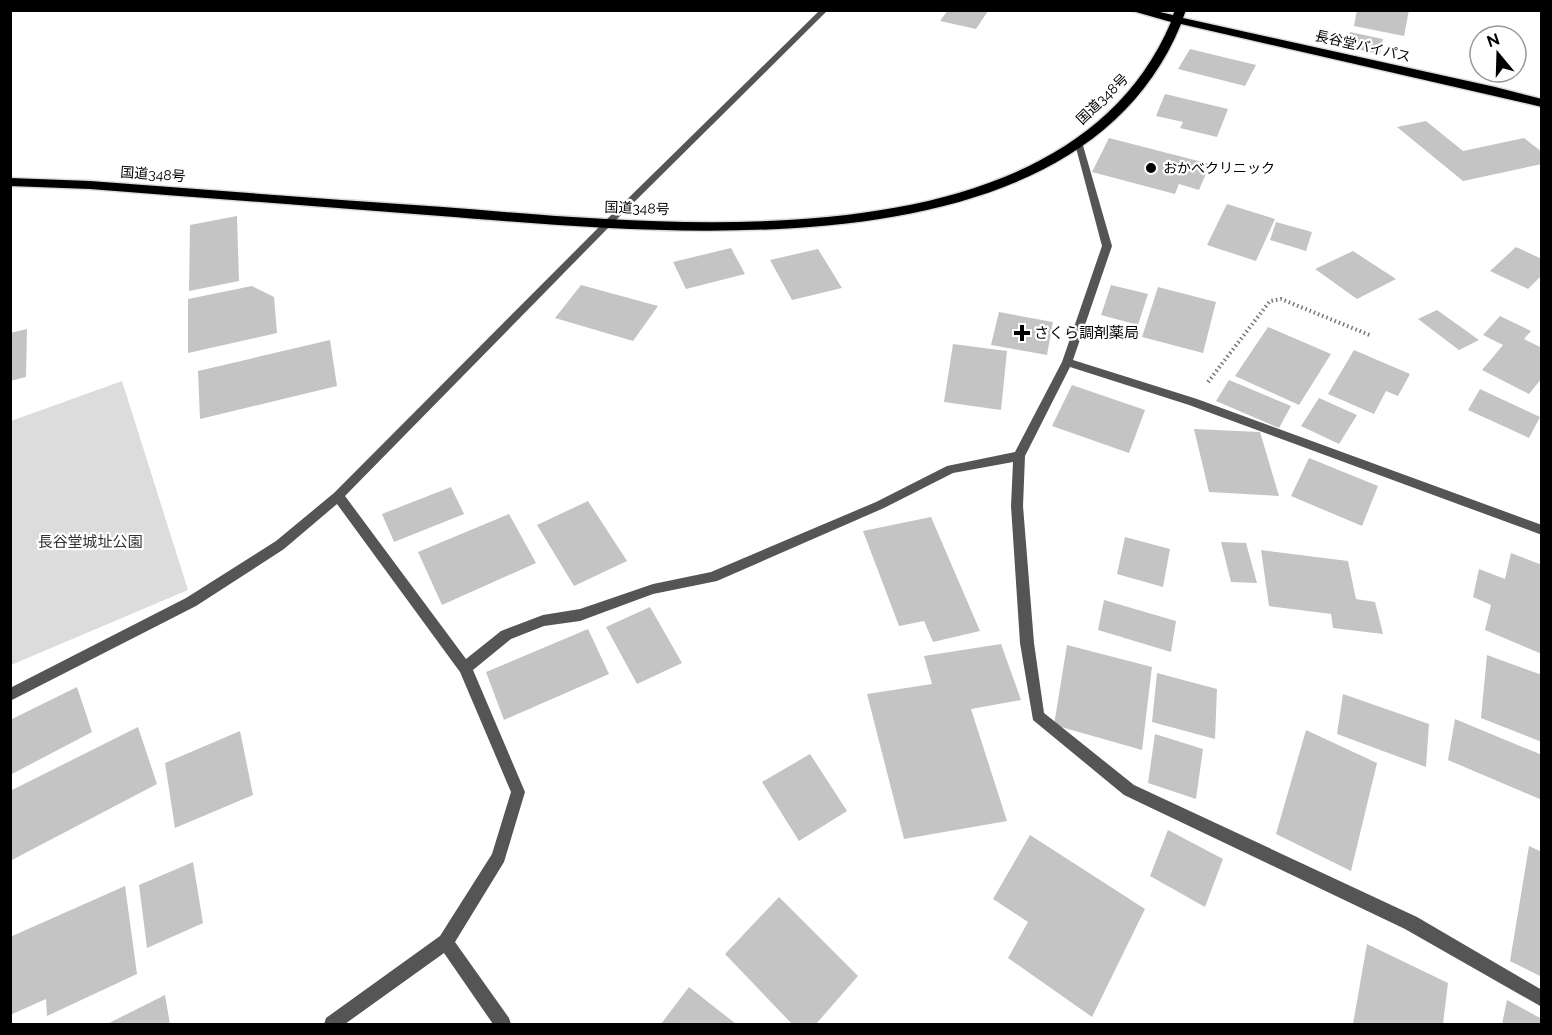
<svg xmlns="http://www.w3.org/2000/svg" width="1552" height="1035" font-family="Raleway,'Noto Sans JP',sans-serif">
	<rect width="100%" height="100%" fill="#fff"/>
	<path fill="#dcdcdc" d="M122,381L188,590L11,665V421Z"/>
	<path fill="#c4c4c4" d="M948,10H984L988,11L976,29L940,21Z
		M1357,10H1409L1404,36L1354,26Z
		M1350,32L1383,39L1380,54L1346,47Z
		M1190,49L1256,65L1245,86L1178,69Z
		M1165,94L1228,109L1217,137L1180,128L1183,122L1156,116Z
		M1426,121L1463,151L1524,138L1542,152V164L1463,181L1397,127Z
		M1109,138L1210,164L1199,190L1179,184L1175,194L1092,172Z
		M1227,204L1275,219L1256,261L1207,245Z
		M237,216L239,281L189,291L190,225Z
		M1276,222L1312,232L1306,251L1270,240Z
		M1516,247L1542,259V275L1528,289L1490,271Z
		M731,248L745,274L686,289L673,262Z
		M818,249L842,288L792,300L770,260Z
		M1353,251L1396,279L1357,299L1315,269Z
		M581,285L658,306L633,341L555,318Z
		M1111,285L1148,294L1138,325L1101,315Z
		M252,286L274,297L277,333L188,353V299Z
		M1158,287L1216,302L1203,353L1142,337Z
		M1437,310L1479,340L1459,350L1418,319Z
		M999,312L1053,322L1047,355L991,345Z
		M1500,316L1531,331L1524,339L1542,348V378L1529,394L1482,370L1503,345L1483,335Z
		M1268,327L1331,354L1299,405L1235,376Z
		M27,329L26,377L10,381V333Z
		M330,340L337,386L200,419L198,371Z
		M953,344L1007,351L1001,410L944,402Z
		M1354,350L1410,374L1398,396L1386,391L1374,414L1328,394Z
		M1229,380L1291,406L1279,428L1216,401Z
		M1072,385L1145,410L1129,453L1052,426Z
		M1480,389L1540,417L1529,438L1468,410Z
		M1319,398L1357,415L1339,444L1301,426Z
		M1194,429L1260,432L1279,496L1209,492Z
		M1309,458L1378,486L1362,526L1291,496Z
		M451,487L464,514L394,542L382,514Z
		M588,501L627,561L574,586L537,525Z
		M509,514L536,563L442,605L418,552Z
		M931,517L980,631L933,642L924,621L899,626L863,531Z
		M1125,537L1170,549L1163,587L1117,574Z
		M1221,542L1246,543L1257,583L1231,582Z
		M1261,550L1348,561L1356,599L1375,602L1383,634L1333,628L1331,614L1269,606Z
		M1511,553L1542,565V654L1485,630L1491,605L1473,597L1479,569L1505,579Z
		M1104,600L1176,621L1171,652L1098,630Z
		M650,607L682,663L637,684L606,627Z
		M588,629L609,674L504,720L486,672Z
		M1001,644L1021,700L971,709L1007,821L904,839L867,694L932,684L924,656Z
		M1067,645L1152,667L1142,750L1054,725Z
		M1487,655L1542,675V742L1481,718Z
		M1157,673L1217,689L1215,739L1152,722Z
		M77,687L92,732L10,775V720Z
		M1343,694L1429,724L1426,767L1337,734Z
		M1455,719L1542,755V800L1448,760Z
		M138,727L157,784L10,861V791Z
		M1306,730L1377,763L1351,871L1276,834Z
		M240,731L253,795L175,828L165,763Z
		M1155,734L1203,749L1196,799L1148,783Z
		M810,754L847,811L799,841L762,782Z
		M1168,830L1223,859L1205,907L1150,876Z
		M1030,835L1145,909L1092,1017L1008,958L1028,922L993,899Z
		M1529,846L1542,852V977L1510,961Z
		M193,862L203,923L147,948L139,885Z
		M125,886L137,974L47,1016L46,999L10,1015V937Z
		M779,897L858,976L816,1024H792L725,954Z
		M1367,944L1448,983L1443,1024H1353Z
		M689,987L736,1024H661Z
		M165,995L170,1024H107Z
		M1507,1000L1542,1019V1024H1502Z"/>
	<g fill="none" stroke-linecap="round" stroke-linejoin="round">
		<defs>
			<path id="highway" d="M1129,10H1151L1173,15L1175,10H1186L1183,18L1495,87L1542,99V107L1181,24C1077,280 662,233 441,216C324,207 207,198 90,189L10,186V178L90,181C208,190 325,199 443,207C661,224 1065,272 1171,22Z"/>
		</defs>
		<use href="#highway" stroke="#dbdbdb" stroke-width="3"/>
		<path stroke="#777" stroke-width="4" stroke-dasharray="1.5 3" stroke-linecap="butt" d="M1208,382L1270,301L1281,299L1372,336"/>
		<path fill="#555" fill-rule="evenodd" d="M820,10H828L610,226L345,496L466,659L501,631L543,615L580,609L653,584L711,572L876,502L947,466L1015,452L1062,362L1102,246L1075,144L1082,142L1112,246L1073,360L1197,399L1542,525V535L1189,405L1070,367L1025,456L1023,506L1034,643L1044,713L1134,785L1417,917L1542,990V1007L1405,929L1124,795L1033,720L1020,643L1011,506L1013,462L953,473L884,508L717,581L653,594L580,621L544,626L511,639L473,670L525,792L504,862L455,942L509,1018L511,1024H493L444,953L345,1024H324L326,1018L440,936L492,854L511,792L460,672L337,504L284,549L196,606L10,701V688L186,598L276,541L334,493L604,222Z"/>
		<use href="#highway" fill="#000" fill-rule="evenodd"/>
	</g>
	<g fill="#000" stroke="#fff" stroke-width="2">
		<circle cx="1151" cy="168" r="6"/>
		<path d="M1019 324h6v6h6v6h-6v6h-6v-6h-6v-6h6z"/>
	</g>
	<g text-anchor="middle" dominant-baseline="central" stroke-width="4.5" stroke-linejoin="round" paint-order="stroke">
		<g font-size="14" fill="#000" stroke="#fff">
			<text transform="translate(1363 46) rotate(13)">長谷堂バイパス</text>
			<text transform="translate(1102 99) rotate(-44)">国道348号</text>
			<text transform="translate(153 174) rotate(4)">国道348号</text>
			<text transform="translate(637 208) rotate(2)">国道348号</text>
		</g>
		<g font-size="14" fill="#000" stroke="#fff" text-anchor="start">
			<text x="1163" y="168">おかべクリニック</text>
		</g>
		<g font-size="15" fill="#000" stroke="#fff" text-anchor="start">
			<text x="1034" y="333">さくら調剤薬局</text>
		</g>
		<g font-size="15" fill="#333" stroke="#fff">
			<text x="90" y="542">長谷堂城址公園</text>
		</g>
	</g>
	<rect width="1552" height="1035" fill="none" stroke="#000000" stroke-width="24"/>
	<g transform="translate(1498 54) rotate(341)"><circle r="28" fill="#ffffff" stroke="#999999" stroke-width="1.5"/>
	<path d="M0-4.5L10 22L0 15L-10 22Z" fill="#000000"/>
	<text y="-9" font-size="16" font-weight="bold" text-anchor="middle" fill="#000000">N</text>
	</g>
</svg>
